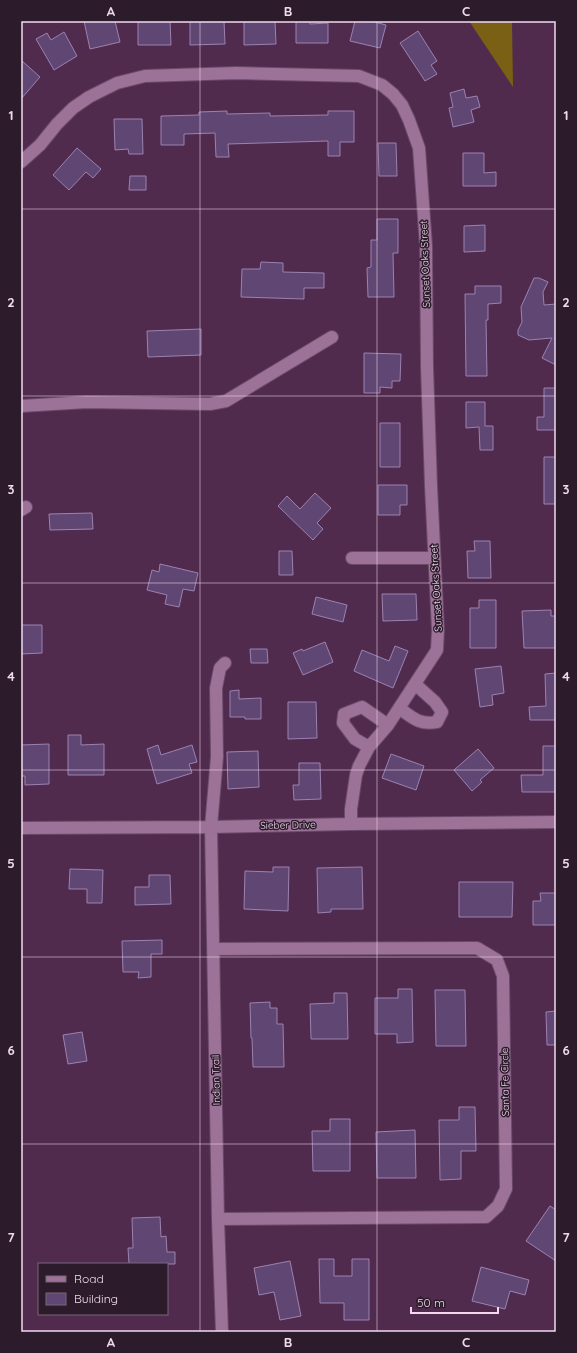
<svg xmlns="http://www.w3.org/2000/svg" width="577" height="1353" font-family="Quicksand,sans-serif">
	<rect width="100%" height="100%" fill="#502b4e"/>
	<path fill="#796014" d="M469,21H512L513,87Z"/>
	<path fill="#604773" stroke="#9c82b1" d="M84,21H115L120,42L90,49Z
		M138,21H170L171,45H138Z
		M190,21H224L225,44L190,45Z
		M244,21H275L276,44L244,45Z
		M296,21H310V24L328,23V43H296Z
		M355,21H371L386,25L380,48L350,41Z
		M418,31L437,61L431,65L437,74L425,81L400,43Z
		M64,32L77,56L54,70L36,39L47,33L51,40Z
		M21,60L40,77L21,99Z
		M464,89L466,98L477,96L480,107L471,110L474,122L453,127L449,108L453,107L450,93Z
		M227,111V114L270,113V116L328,115V111H354V142H340V156H328V141L228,144L229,157H216L215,133L184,134V145H161V116L199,115V112Z
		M114,119H142L143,154H129L128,149L115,150Z
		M378,143H396L397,176H379Z
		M77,148L101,169L93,178L86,172L69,190L53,175Z
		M463,153H484V173L496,172V186H463Z
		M130,176H146V190H129Z
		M377,219H398V253H393L394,297H368L367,268L371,267V240H377Z
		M485,225V251L464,252V226Z
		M261,262L283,263V272L324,273V288H304V299L241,297L242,269H260Z
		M534,278H539L548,282L543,292L544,305L556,304V365L542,358L552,338L529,340L518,335V330L522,322L521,307Z
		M475,286H501V303L488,304V320H486L487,376H466L465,294H475Z
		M201,329V355L148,357L147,331Z
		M364,353L401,354L400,381H392V388L380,387V393H364Z
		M544,388H556V430H537V417H544Z
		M466,402H485V426H493V450H480L479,427L466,428Z
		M380,423H400V467H380Z
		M544,457H556V504H544Z
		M378,485H407V505H400V515H378Z
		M315,493L331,508L317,523L323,529L313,540L278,506L287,496L300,509Z
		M92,513L93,529L50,530L49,514Z
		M474,541H490L491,578H468L467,551H475Z
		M279,551H292L293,575H279Z
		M160,564L198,573L194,591L183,589L179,607L165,604L167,595L147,590L152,570L159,572Z
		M382,594H416L417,620L383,621Z
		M316,597L347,605L343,622L312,614Z
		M479,600H496V648H470V608H479Z
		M551,610V616H556V648H524L522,611Z
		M21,625H42V653L21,654Z
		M325,642L333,662L303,675L293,653L302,649L303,651Z
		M395,646L408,651L393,688L354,671L362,650L389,661Z
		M250,649H267L268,663H251Z
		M501,666L504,693L492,695L493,705L480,707L475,669Z
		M556,673V720H530L529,707L546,706L545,674Z
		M239,690V699L261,698V719H245V717H230V691Z
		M288,702H316L317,738L288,739Z
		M68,735H81V745L104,744V775H68Z
		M49,744V784L25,785V776H21V745Z
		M158,745L161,755L192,745L197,762L189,764L192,773L157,784L147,749Z
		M543,746H556V792H522L521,775H543Z
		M478,749L494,768L480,780L482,782L472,791L454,770Z
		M258,751L259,787L228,789L227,752Z
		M391,754L424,766L416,790L382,778Z
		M299,763H320L321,799L294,800L293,785H299Z
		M273,867H289L288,911L244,909L245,871L273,872Z
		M362,867L363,909H331V912L318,913L317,868Z
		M70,869L103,870L102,903H87V889H69Z
		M149,875H170L171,904L135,905V887H149Z
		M459,882H513L512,917H459Z
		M540,893H556V925H533V901H541Z
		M162,940V954H151V977L138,978L139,972H123L122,941Z
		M398,989H412L413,1042L397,1043V1034H375V998H398Z
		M435,990H465L466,1046H436Z
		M334,993H347L348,1039H311L310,1004L334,1003Z
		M270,1002V1008H277V1024H283L284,1067H253L252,1038H251L250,1003Z
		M556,1011V1045H547L546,1012Z
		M82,1032L87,1061L68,1064L63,1035Z
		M459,1107H475L476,1151H461V1179L440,1180L439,1120H459Z
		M330,1119H350V1171H313L312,1131H330Z
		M415,1130L416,1178H377L376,1132Z
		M550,1206L556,1210V1261L526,1241Z
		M160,1217L161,1237L166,1236L167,1252H175V1264H129L128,1248H133L132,1218Z
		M319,1259H334V1276H352V1259H369V1320H344V1303H320Z
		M290,1261L301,1316L280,1320L274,1292L259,1295L254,1268Z
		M481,1267L529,1280L525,1295L510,1291L505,1309L472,1301Z"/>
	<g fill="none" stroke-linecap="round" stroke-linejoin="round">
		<defs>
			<path id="minor" d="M21,162L40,145L57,124L73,108L89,97L117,83L145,76L236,73L359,76L382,85L393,94L402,105L409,120L419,148L426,246L427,367L431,486L438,630L437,650L388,725L369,747L359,766L356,775L351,809V824
				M21,406L87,402L210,404L226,401L332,337
				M21,510L26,507
				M352,558H434
				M399,708C413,718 419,725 437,722L442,712L435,702L415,684
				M369,747L355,739L343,723L344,714L362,707L388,725
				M21,828L211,827L351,824L556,822
				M213,949L477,948L497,960L503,976L506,1189L498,1206L486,1217L218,1219
				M222,1332L218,1219L211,827L217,757L216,688L220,668L225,663"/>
		</defs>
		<use href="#minor" stroke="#6a4a68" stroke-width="14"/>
		<use href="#minor" stroke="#9c7298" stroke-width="12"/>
	</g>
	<path fill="none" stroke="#f1daef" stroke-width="1" stroke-opacity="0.55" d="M200,21V1332M377,21V1332M21,209H556M21,396H556M21,583H556M21,770H556M21,957H556M21,1144H556"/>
	<g text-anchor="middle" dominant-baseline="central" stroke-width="3" stroke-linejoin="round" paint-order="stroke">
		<g font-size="10" fill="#f1daef" stroke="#2c1b2b">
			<text transform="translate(425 264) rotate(-92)">Sunset Oaks Street</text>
			<text transform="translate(436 588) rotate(-93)">Sunset Oaks Street</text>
			<text transform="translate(288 825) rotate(-1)">Sieber Drive</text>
			<text transform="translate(216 1080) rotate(-91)">Indian Trail</text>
			<text transform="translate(505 1082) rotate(-91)">Santa Fe Circle</text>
		</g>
	</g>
	<rect width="577" height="1353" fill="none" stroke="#2c1b2b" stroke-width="44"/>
	<rect x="38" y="1263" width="130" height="52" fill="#2c1b2b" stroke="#7b6779"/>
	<rect x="46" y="1276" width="20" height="6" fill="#9c7298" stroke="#7b6779"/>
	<text x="74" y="1283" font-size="12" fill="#f1daef">Road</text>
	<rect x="46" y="1293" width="20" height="12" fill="#604773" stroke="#7b6779"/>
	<text x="74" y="1303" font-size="12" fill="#f1daef">Building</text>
	<path d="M411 1307v6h87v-6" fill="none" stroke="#f1daef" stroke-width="2"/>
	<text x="417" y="1307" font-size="12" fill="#f1daef" stroke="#2c1b2b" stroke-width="3" paint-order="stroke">50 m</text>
	<rect x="22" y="22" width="533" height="1309" fill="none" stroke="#f1daef" stroke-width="1.5"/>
	<g font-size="13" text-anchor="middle" font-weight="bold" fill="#f1daef">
		<text x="111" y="16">A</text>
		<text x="288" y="16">B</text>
		<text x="466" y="16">C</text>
		<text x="11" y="120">1</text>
		<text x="566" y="120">1</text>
		<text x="11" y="307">2</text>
		<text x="566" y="307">2</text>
		<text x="11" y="494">3</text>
		<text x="566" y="494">3</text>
		<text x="11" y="681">4</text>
		<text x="566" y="681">4</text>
		<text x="11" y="868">5</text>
		<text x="566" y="868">5</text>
		<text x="11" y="1055">6</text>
		<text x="566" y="1055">6</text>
		<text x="11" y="1242">7</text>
		<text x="566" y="1242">7</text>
		<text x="111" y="1347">A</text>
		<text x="288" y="1347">B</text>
		<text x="466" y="1347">C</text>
	</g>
</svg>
